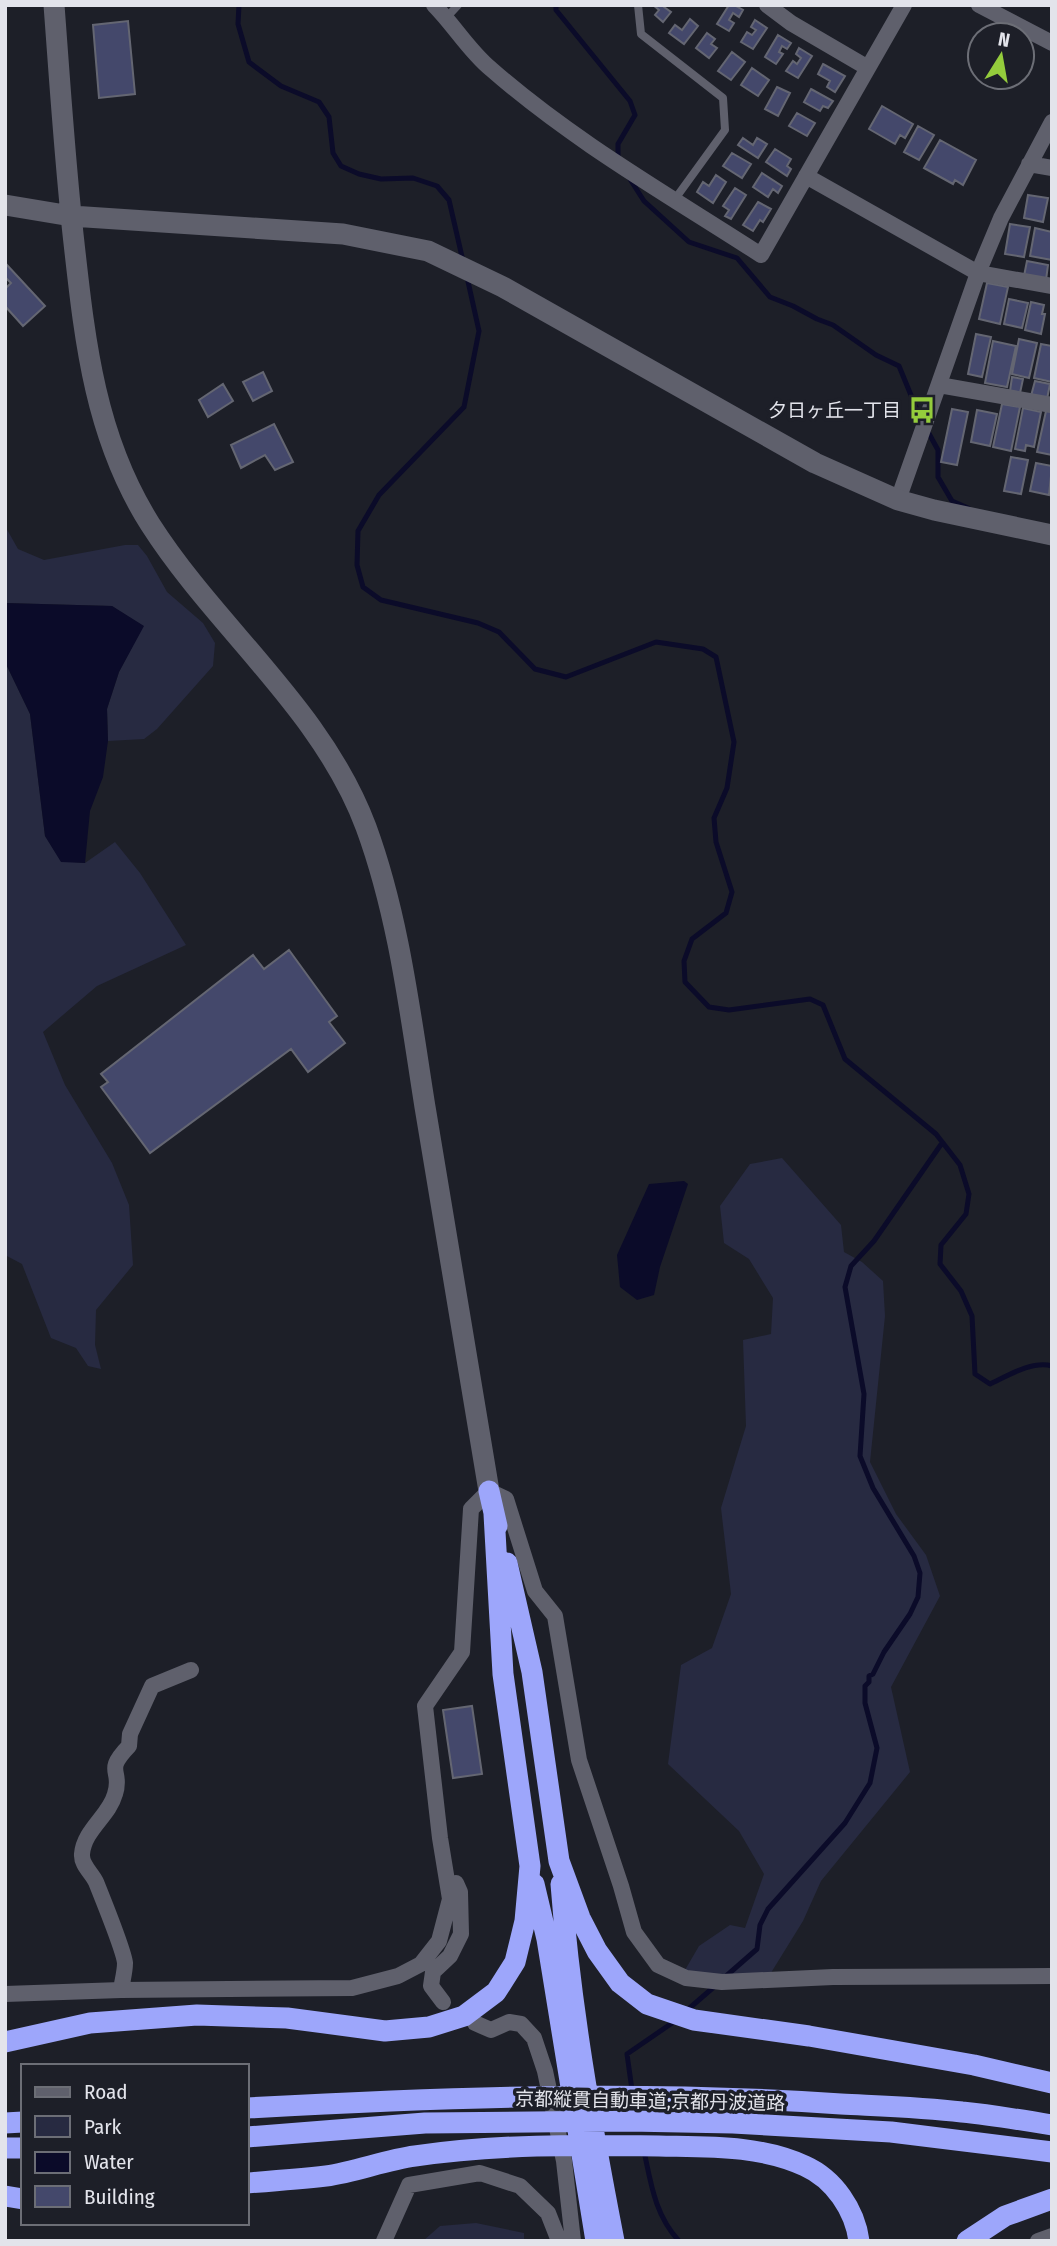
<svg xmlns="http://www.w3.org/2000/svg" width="1057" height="2246" font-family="'Fira Sans Condensed','Noto Sans JP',sans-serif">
	<rect width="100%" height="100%" fill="#1d1f28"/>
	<path fill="#272a41" d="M5,526L18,549L44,560L125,545H138L147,556L167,592L203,623L215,643L213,666L157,729L144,739L108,741L107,709L119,672L143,626L112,606L5,603Z
		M5,662L30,714L45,836L61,861L85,863L115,842L140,873L186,945L97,986L43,1032L65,1085L112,1163L129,1205L133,1265L96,1310L95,1345L101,1369L88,1366L76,1348L51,1338L22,1264L5,1255Z
		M782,1158L841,1225L844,1252L862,1262L883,1281L885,1316L870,1462L896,1514L926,1555L940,1596L891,1687L910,1772L821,1881L803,1921L769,1976L732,1984L685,1970L699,1946L730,1925L745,1928L764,1874L739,1831L668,1764L681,1665L712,1648L731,1594L721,1508L746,1426L743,1340L771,1334L773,1298L749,1259L724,1243L720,1206L750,1164Z
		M476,2223L524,2233V2241H423L440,2226Z"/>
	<path fill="#0b0b29" d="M5,603L112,606L144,626L119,672L107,709L108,741L103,777L90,811L85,863L61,862L45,836L30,714L5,662Z
		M684,1181L688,1184L660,1267L654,1295L637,1300L620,1287L617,1255L649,1184Z"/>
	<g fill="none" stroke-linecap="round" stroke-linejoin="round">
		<path stroke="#0b0b29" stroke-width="5" d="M239,5L238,24L249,62L281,86L319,102L329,117L333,153L341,166L359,174L381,179L413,178L437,186L449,200L463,261
			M556,5V10L630,101L635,115L618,144V159
			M628,176L644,201L689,242L737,258L770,297L793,306L817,319L833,325L876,355L899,366L922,422
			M467,277L479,331L464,407L379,495L358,531L357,565L363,587L381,600L478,623L499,632L535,669L566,677L656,642L703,649L716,657L734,742L727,788L714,818L716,842L732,892L726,913L692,939L684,961L685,982L709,1007L729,1010L810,999L823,1005L845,1059L936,1134L960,1165L969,1194L966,1214L941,1245L940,1264L961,1291L972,1316L975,1374L990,1384C1007,1376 1033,1360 1052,1366
			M927,430L938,450V477L952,501L968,508
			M725,1977L757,1949L760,1925L768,1909L845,1823L870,1783L877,1748L865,1703V1686L869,1682V1676L873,1674L884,1652L910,1614L918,1597L920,1573L914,1556L873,1488L860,1456L864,1394L845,1287L851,1266L874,1241L942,1143
			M685,2012L715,1986
			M632,2090L627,2054L675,2021
			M644,2151C651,2184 655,2215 679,2241"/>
	</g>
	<path fill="#44486b" stroke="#646672" stroke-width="2" d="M653,5H665L664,7L671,12L663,22L655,15L659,10Z
		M729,5H734L743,10L739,17L733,13L729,20L734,23L729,31L717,24Z
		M690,19L698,26L684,44L669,33L675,25L682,30Z
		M755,20L767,28L753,49L741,42L747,32L752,35L756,30L751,27Z
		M128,21L135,94L99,98L93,25Z
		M707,33L715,39L711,44L717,48L709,58L696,48Z
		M778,35L791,43L787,49L782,46L779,52L783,54L776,64L765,57Z
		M799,48L812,56L798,78L786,71L793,61L797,64L801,58L796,54Z
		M732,52L745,62L731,80L718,71Z
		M823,64L845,76L835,92L827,87L830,81L818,74Z
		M752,68L769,80L758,96L741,85Z
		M777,87L790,93L778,116L765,109Z
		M811,89L833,101L828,108L823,106L820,111L804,102Z
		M882,106L913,124L905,138L900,135L895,144L869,129Z
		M797,113L815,123L807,136L789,126Z
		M918,126L934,135L919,160L904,152Z
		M743,138L753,145L757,138L767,144L758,158L738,145Z
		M940,140L976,160L963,185L955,180L953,184L924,168Z
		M775,149L791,159L787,166L791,169L787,176L766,162Z
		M732,153L751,164L742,178L723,166Z
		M762,173L782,186L778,193L773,189L768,197L753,187Z
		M716,175L726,182L713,203L697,192L703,182L709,186Z
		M735,188L746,195L731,219L725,216L729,210L723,206Z
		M1028,195L1048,198L1043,222L1024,218Z
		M758,202L771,209L763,222L760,220L753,231L743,225Z
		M1010,224L1030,227L1024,257L1005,254Z
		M1035,228L1052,232V260L1030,256Z
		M1027,261L1048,265L1046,280L1024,276Z
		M7,265L45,306L23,326L5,306V289L11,283L5,277V267Z
		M987,283L1008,287L1000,324L979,319Z
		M1009,299L1028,303L1022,328L1004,324Z
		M1031,302L1044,305L1042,314H1045L1041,334L1025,330Z
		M976,334L991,337L982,377L968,374Z
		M1019,339L1037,343L1029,378L1012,374Z
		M993,341L1016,346L1007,387L985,383Z
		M1041,344L1052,346V382L1034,378Z
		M263,372L272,391L253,401L243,382Z
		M1012,377L1023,379L1020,393L1010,391Z
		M1035,381L1050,384L1047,399L1031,396Z
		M223,384L233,401L208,417L199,400Z
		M1002,404L1020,407L1011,451L993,447Z
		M1023,408L1041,412L1034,447L1026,445L1025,451L1015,449Z
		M952,409L968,412L957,465L941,462Z
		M977,410L997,414L990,446L971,442Z
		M1046,411L1052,412V455L1037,452Z
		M274,424L293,462L275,470L265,455L241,468L231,445Z
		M1011,457L1028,460L1021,494L1004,491Z
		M1036,463L1052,466L1049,495L1030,491Z
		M289,950L337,1016L329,1022L345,1043L308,1072L291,1049L150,1153L101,1087L108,1082L101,1074L253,955L264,969Z
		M472,1706L482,1774L453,1778L443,1710Z"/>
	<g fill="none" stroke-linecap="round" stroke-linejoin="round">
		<path stroke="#5f606c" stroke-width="8" d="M638,5L641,34L723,98L725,130L675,199
			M446,18L458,5"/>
		<path stroke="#5f606c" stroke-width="16" d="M434,5C454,25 469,51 491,69C573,141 670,196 761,255L904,5
			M767,5L791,23L868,68
			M979,5L1052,43
			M1029,164L1052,168
			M806,176L978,273L1052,286
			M939,385L1052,405
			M898,500L978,273L1001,218L1052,122
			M121,1990C122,1982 125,1972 125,1963C124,1951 102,1897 96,1882C92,1873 81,1865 82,1854C84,1830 109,1816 115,1794C123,1769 103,1773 129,1746L130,1734L152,1686L191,1670
			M5,1994L121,1990L352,1988L398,1976L421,1964L439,1941L450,1899L440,1838L425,1706L462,1652L471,1509L489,1491L506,1499L535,1591L555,1616L579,1760L621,1886L634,1932L658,1965L686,1978L722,1982L833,1977L1052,1976
			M443,2002L431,1986L433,1972L450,1956L461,1934L460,1892L456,1883
			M475,2023L491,2030L509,2022L521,2024L534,2038L545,2071L564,2161L573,2241
			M384,2241L409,2185L480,2173L520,2186L548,2213L559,2241
			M1038,2241L1052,2236"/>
		<path stroke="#5f606c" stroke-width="21" d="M54,5C60,84 65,164 74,243C85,342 95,437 150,524C217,629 322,709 366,827C399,917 410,1013 425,1107C447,1235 468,1363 489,1491
			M5,205L71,216L343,234L428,251L503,287L815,463L898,500L934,510L1052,535"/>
		<path stroke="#9da6fb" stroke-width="21" d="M489,1491L497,1526
			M507,1563L532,1672L559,1861L580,1918L597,1951L620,1983L647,2004L694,2020L809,2036L974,2065L1052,2083
			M534,1884L547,1939L596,2241
			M561,1884C570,2003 591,2123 614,2241
			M5,2042L90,2023L197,2015L287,2018L385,2031L429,2027L464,2016L496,1992L515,1962L525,1921L530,1866L503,1674L494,1514
			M247,2108C445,2097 642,2090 841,2104C881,2106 922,2107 962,2112C992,2115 1022,2120 1052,2125
			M5,2123L23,2122
			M247,2137L425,2123L629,2121L733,2123L891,2132L1052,2152
			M5,2148H23
			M247,2183C273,2181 300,2179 326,2176C356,2172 385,2160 415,2156C495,2144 578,2145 659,2146C708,2147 760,2145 805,2166C834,2179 855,2210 859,2241
			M5,2196L23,2199
			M967,2241L1005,2216L1052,2199"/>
	</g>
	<defs>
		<symbol id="bus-bare" viewBox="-9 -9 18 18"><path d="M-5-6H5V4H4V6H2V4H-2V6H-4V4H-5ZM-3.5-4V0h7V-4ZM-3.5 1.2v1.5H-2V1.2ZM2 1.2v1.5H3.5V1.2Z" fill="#94cc3c" stroke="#1d1f28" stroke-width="2.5" paint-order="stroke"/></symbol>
	</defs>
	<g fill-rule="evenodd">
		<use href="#bus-bare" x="903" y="391" width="38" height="38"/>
	</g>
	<g text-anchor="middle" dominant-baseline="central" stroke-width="7" stroke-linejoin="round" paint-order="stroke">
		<g font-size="19" fill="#e3e4eb" stroke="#1d1f28" text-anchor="end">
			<text x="901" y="410">夕日ヶ丘一丁目</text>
		</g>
		<g font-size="19" fill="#e3e4eb" stroke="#1d1f28">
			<text transform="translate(650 2101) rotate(1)">京都縦貫自動車道;京都丹波道路</text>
		</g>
	</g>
	<rect width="1057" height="2246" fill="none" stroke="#e3e4eb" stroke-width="14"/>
	<rect x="21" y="2064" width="228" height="161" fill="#1d1f28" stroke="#6c6e76" stroke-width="2"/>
	<rect x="35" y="2087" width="35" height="10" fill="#5f606c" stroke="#6c6e76" stroke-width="2"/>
	<text x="84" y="2099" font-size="21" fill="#e3e4eb">Road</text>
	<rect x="35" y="2116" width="35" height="21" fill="#272a41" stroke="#6c6e76" stroke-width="2"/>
	<text x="84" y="2134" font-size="21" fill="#e3e4eb">Park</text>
	<rect x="35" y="2152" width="35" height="21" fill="#0b0b29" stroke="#6c6e76" stroke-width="2"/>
	<text x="84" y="2169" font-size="21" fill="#e3e4eb">Water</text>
	<rect x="35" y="2186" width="35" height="21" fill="#44486b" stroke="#6c6e76" stroke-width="2"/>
	<text x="84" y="2204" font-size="21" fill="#e3e4eb">Building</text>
	<g transform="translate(1001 56) rotate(11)"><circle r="33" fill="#1d1f28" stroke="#6c6e76" stroke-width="2"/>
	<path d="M0-5L12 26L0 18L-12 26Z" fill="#94cc3c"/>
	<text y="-10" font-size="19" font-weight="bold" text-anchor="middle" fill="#e3e4eb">N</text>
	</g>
</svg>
